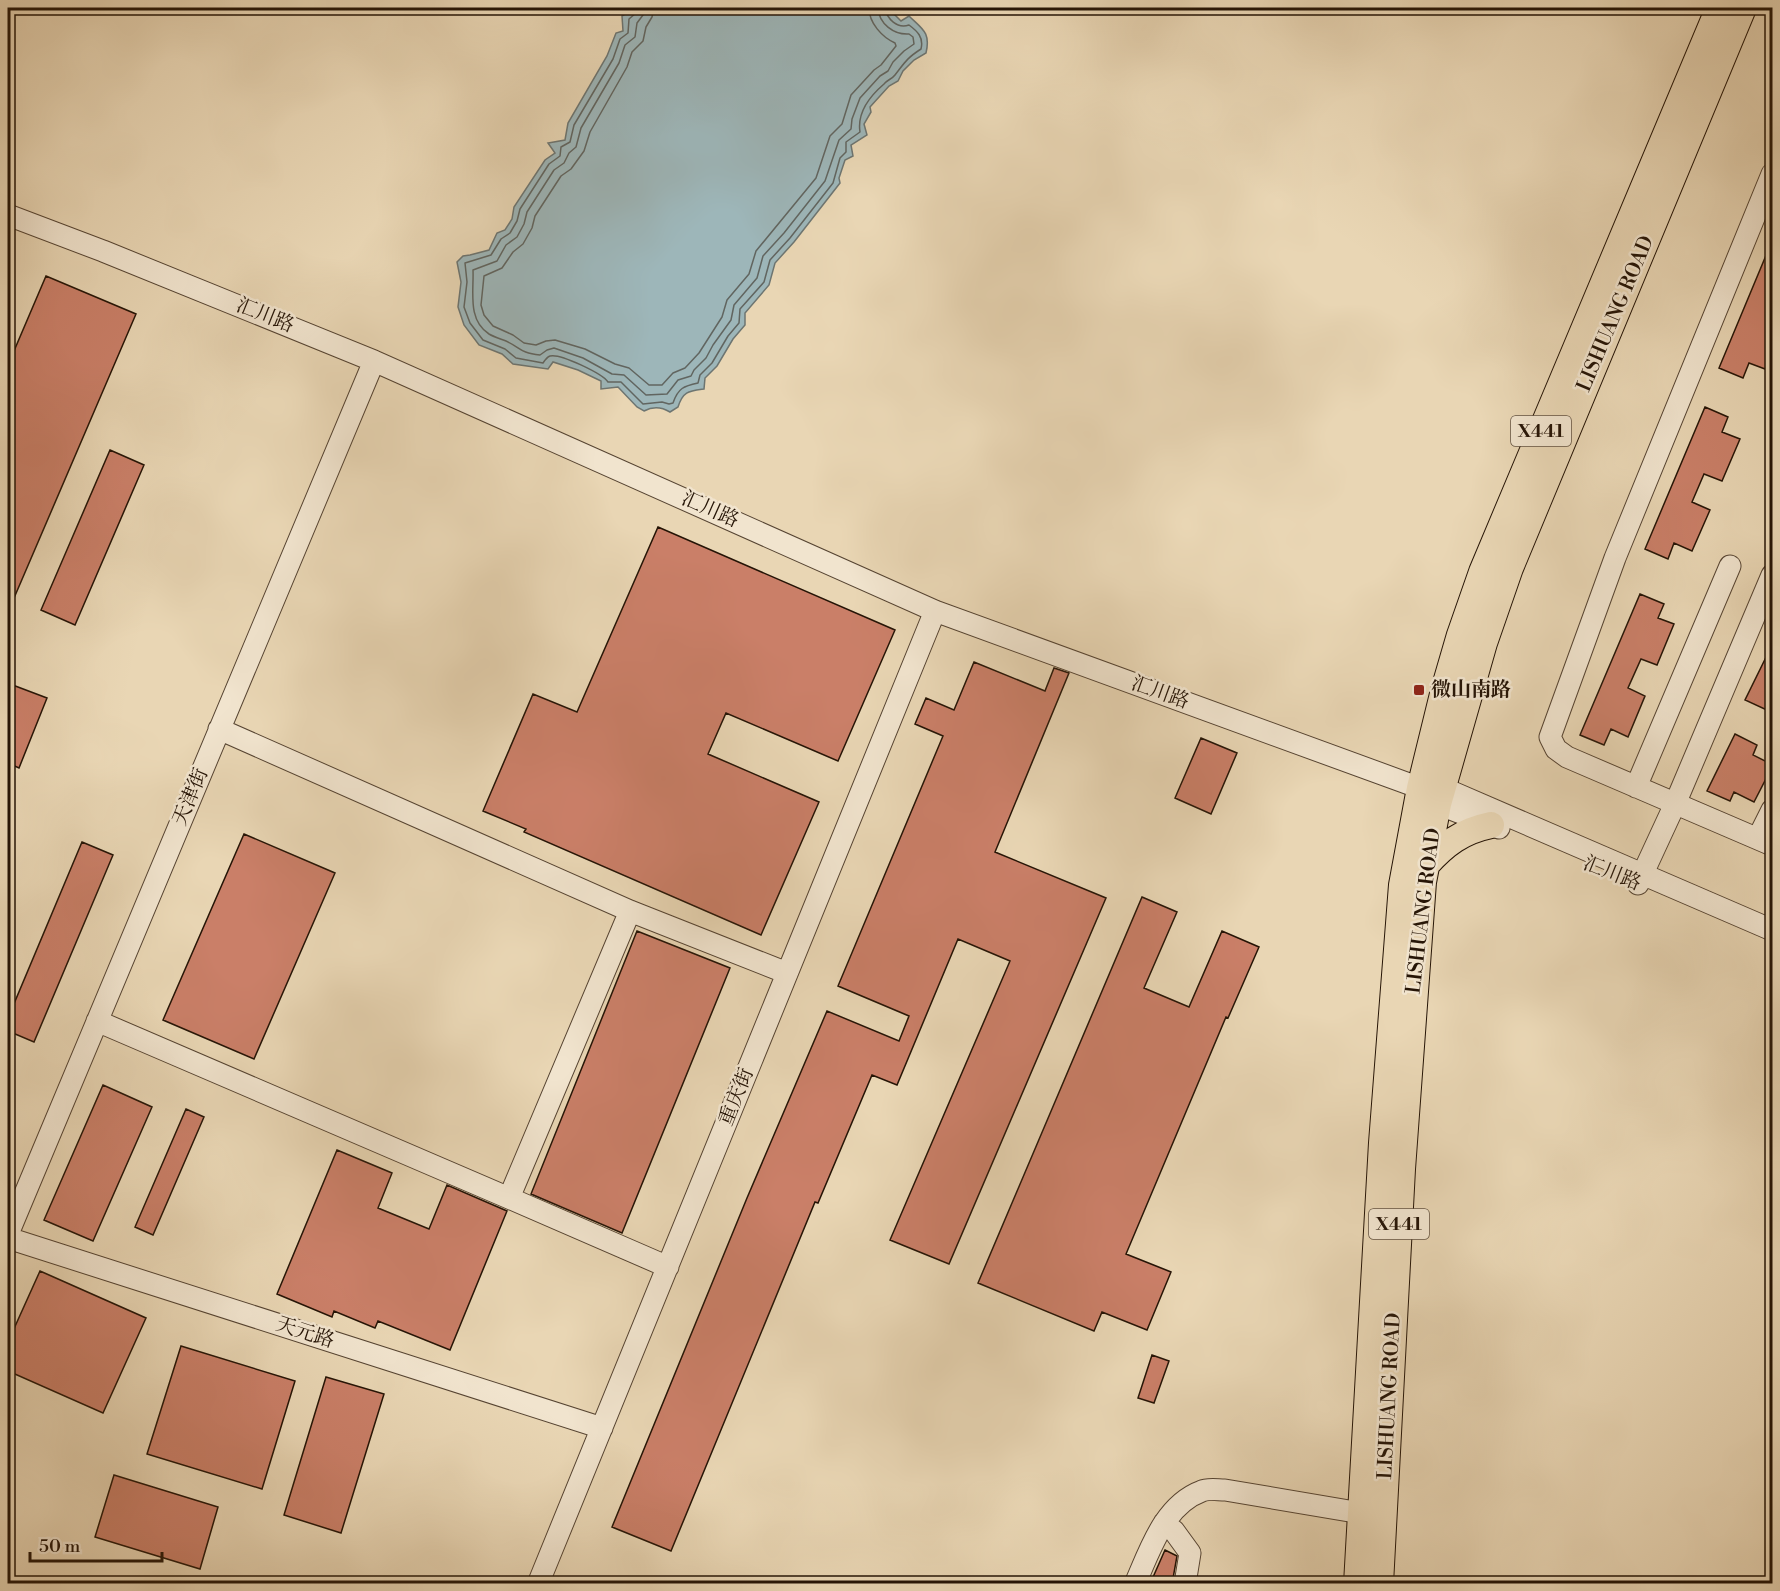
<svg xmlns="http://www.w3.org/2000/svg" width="1780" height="1591" font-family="'Libre Bodoni','Noto Serif SC',serif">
	<rect width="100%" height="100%" fill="#e9d6b4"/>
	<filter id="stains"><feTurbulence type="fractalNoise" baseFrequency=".00333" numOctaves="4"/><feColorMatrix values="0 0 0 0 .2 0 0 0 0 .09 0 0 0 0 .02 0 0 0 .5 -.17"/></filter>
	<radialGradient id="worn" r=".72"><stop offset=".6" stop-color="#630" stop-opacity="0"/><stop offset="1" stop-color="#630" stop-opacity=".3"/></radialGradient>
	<path fill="#9db6b9" stroke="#6d7571" stroke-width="1.5" d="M635,8H888L901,21L909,16C922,29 931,32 926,53L914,60L903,71L898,81L889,86L870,107L871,112L864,124L867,135L851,145L853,156L845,160L839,178L840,183L794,242L775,263L769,285L745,313V325L733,339L717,366L705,378L704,389C689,391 683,391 678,407L670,412C662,407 653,406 644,411L637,407L618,387L601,389V381L578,370L553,362L548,369L513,364L502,354L479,345L464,325L458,307L461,282L457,262L463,256L470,255L489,250L497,233L505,230L512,219L514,207L545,160L555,153L548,143L565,140L568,123L607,56L616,33L623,31L622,16Z"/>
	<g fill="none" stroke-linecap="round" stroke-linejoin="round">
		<path stroke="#616560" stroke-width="1.5" d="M637,8L636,13L629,19L628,33L620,39L613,59L574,125L570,142L561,147L560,156L549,164L520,209L517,221L510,233L501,239L491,255L465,263L467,282L464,307L470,323L483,340L505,349L516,358L543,363C545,360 547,357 550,356C560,353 603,374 608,382H621L643,404L662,402L669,404L673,403C678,388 684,386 698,383L700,375L712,363L728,336L739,323L740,309L764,282L770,260L790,238L833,183L840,158L846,152V142L860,132C857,113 870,96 884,84C887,80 892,79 895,75C905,62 907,58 921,49C924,37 917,31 909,25C897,29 887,19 885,8
			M645,8L643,15L637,23L635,37L625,45L619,63L581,128L576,147L569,153L564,163L554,170L527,212L524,224L517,237L506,245L497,261L473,270C474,291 467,320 489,334C494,337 501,339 506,341C521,348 520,353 540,355L547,350L554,348L583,358L612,374L624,375L646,395L667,394L678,380L691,376L694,370L706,358L713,345L731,320L734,305L757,278L763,256L784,233L825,181L839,140L851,129L852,119L860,98L880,76L888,71L893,62L904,51L914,44L913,37L909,34C894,35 879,24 878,8
			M654,8L652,17L646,27L643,41L632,52L627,67L590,132L584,151L571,169L561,176L535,216L532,228L523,244L513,252L502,268L484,276L481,305L484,315L493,326L513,335L524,343L536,345L546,341L555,340L585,349L615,364L629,368L649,385H662L673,373L685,368L699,353L722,317L727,300L749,274L756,251L816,178L830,136L842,124L851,95L874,70L881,65L896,46L895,43C882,37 869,23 869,8"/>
	</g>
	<path fill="#ca7f68" stroke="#251406" stroke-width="1.5" d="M1772,241L1773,308L1767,322L1773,325V351L1765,369L1749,363L1743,378L1719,368Z
		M46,276L136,314L8,612V365Z
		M1705,407L1728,417L1722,432L1740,439L1722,481L1704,474L1692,502L1710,510L1692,551L1674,543L1668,559L1645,549Z
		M110,450L144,465L75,625L41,610Z
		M658,527L895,630L838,761L726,713L708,754L819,802L761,935L524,832L526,829L483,811L533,694L577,712Z
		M1640,594L1664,604L1658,618L1674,624L1657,665L1641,659L1628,688L1645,696L1628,737L1611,729L1604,745L1580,735Z
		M1773,643V704L1769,711L1745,700Z
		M974,662L1045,691L1054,668L1069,673L995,852L1106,898L949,1264L890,1240L1010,961L958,939L897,1085L872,1075L818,1203L815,1202L671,1551L612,1527L747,1198L827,1011L899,1041L909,1016L838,986L943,736L915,724L926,698L954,710Z
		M10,684L47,698L19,768L8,763V691Z
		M1735,734L1757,745L1753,755L1773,765L1754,802L1734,792L1730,801L1707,791Z
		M1201,738L1237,753L1211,814L1175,798Z
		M244,834L335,873L254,1059L163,1020Z
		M82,842L113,855L34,1042L8,1031V1018Z
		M1142,897L1177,912L1144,988L1189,1007L1222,931L1259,947L1228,1018L1226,1017L1126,1254L1171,1272L1147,1330L1102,1312L1094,1331L978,1283Z
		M637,931L730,968L622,1233L531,1194Z
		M103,1085L152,1107L93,1241L44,1220Z
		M186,1109L204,1117L153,1235L135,1227Z
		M337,1150L392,1173L378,1208L429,1229L447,1185L507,1211L450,1350L378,1321L375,1328L334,1311L332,1317L277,1294Z
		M40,1271L146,1318L103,1413L8,1371V1342Z
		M181,1346L295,1381L262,1489L147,1454Z
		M1152,1355L1169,1361L1154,1403L1138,1398Z
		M326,1377L384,1394L341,1533L284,1515Z
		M114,1475L218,1507L200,1569L95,1537Z
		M1165,1550L1177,1556L1172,1584H1150Z"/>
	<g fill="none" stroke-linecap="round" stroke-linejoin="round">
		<defs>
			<path id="minor" d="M1772,174L1615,558L1550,737L1556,749L1567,757L1772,845
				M8,215L103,251L374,361L935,611L1420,788H1443L1772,930
				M219,729L630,911L787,973
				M1636,787L1730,566
				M1427,794L1438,804L1499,828
				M1758,838L1772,810
				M1638,884L1675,804L1772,575
				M630,911L509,1198L668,1267
				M97,1021L509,1198
				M8,1234L374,361
				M8,1238L602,1428
				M1164,1523L1174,1531L1190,1553L1185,1584
				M538,1584L935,611
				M1135,1584C1150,1550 1164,1505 1202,1491C1208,1488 1218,1490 1225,1490L1361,1513"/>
			<path id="major" d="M1426,865C1445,844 1462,831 1491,825
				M1357,1584L1382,1143L1402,885L1420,788L1444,690L1460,635L1482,572L1719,8
				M1380,1584L1402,1169L1423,882L1438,804L1484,643L1510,568L1743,8"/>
		</defs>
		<use href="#minor" stroke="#564432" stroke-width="23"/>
		<use href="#major" stroke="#251406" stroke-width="28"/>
		<use href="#minor" stroke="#f1e4ce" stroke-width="21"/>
		<use href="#major" stroke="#e9d6b4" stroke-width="26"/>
	</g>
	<rect fill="#8f2418" stroke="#f1e4ce" stroke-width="2" x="1413" y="684" width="12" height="12" rx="3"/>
	<g text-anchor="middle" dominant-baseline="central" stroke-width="5" stroke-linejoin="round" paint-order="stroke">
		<g fill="#f1e4ce" stroke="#625242" stroke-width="1.5">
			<rect x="1511" y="416" width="60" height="30" rx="4.5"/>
			<rect x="1369" y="1209" width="60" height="30" rx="4.5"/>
		</g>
		<g font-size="18" font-weight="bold" fill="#251406">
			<text x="1541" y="431">X441</text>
			<text x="1399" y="1224">X441</text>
		</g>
		<g font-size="20" fill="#251406" stroke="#f1e4ce">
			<text transform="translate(1616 314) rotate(-67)">LISHUANG ROAD</text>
			<text transform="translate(265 316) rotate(22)">汇川路</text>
			<text transform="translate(710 510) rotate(24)">汇川路</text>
			<text transform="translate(1160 693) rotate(20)">汇川路</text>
			<text transform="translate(191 797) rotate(-67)">天津街</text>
			<text transform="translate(1612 874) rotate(22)">汇川路</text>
			<text transform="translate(1424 911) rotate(-83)">LISHUANG ROAD</text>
			<text transform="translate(737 1097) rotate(-68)">重庆街</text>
			<text transform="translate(305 1333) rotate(18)">天元路</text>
			<text transform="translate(1390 1396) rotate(-87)">LISHUANG ROAD</text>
		</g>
		<g font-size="20" font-weight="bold" fill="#251406" stroke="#f1e4ce" text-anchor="start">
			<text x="1431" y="690">微山南路</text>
		</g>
	</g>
	<rect width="1780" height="1591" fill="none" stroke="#e9d6b4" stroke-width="30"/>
	<rect x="9" y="9" width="1762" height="1573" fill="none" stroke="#251406" stroke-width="3"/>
	<rect x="15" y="15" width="1750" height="1561" fill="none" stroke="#251406" stroke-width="1.5"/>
	<path d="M30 1552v9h132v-9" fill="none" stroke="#251406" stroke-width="3"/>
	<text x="39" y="1552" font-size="18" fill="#251406" stroke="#f1e4ce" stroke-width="4.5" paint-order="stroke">50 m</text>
	<rect width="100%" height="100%" filter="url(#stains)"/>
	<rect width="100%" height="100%" fill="url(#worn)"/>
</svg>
